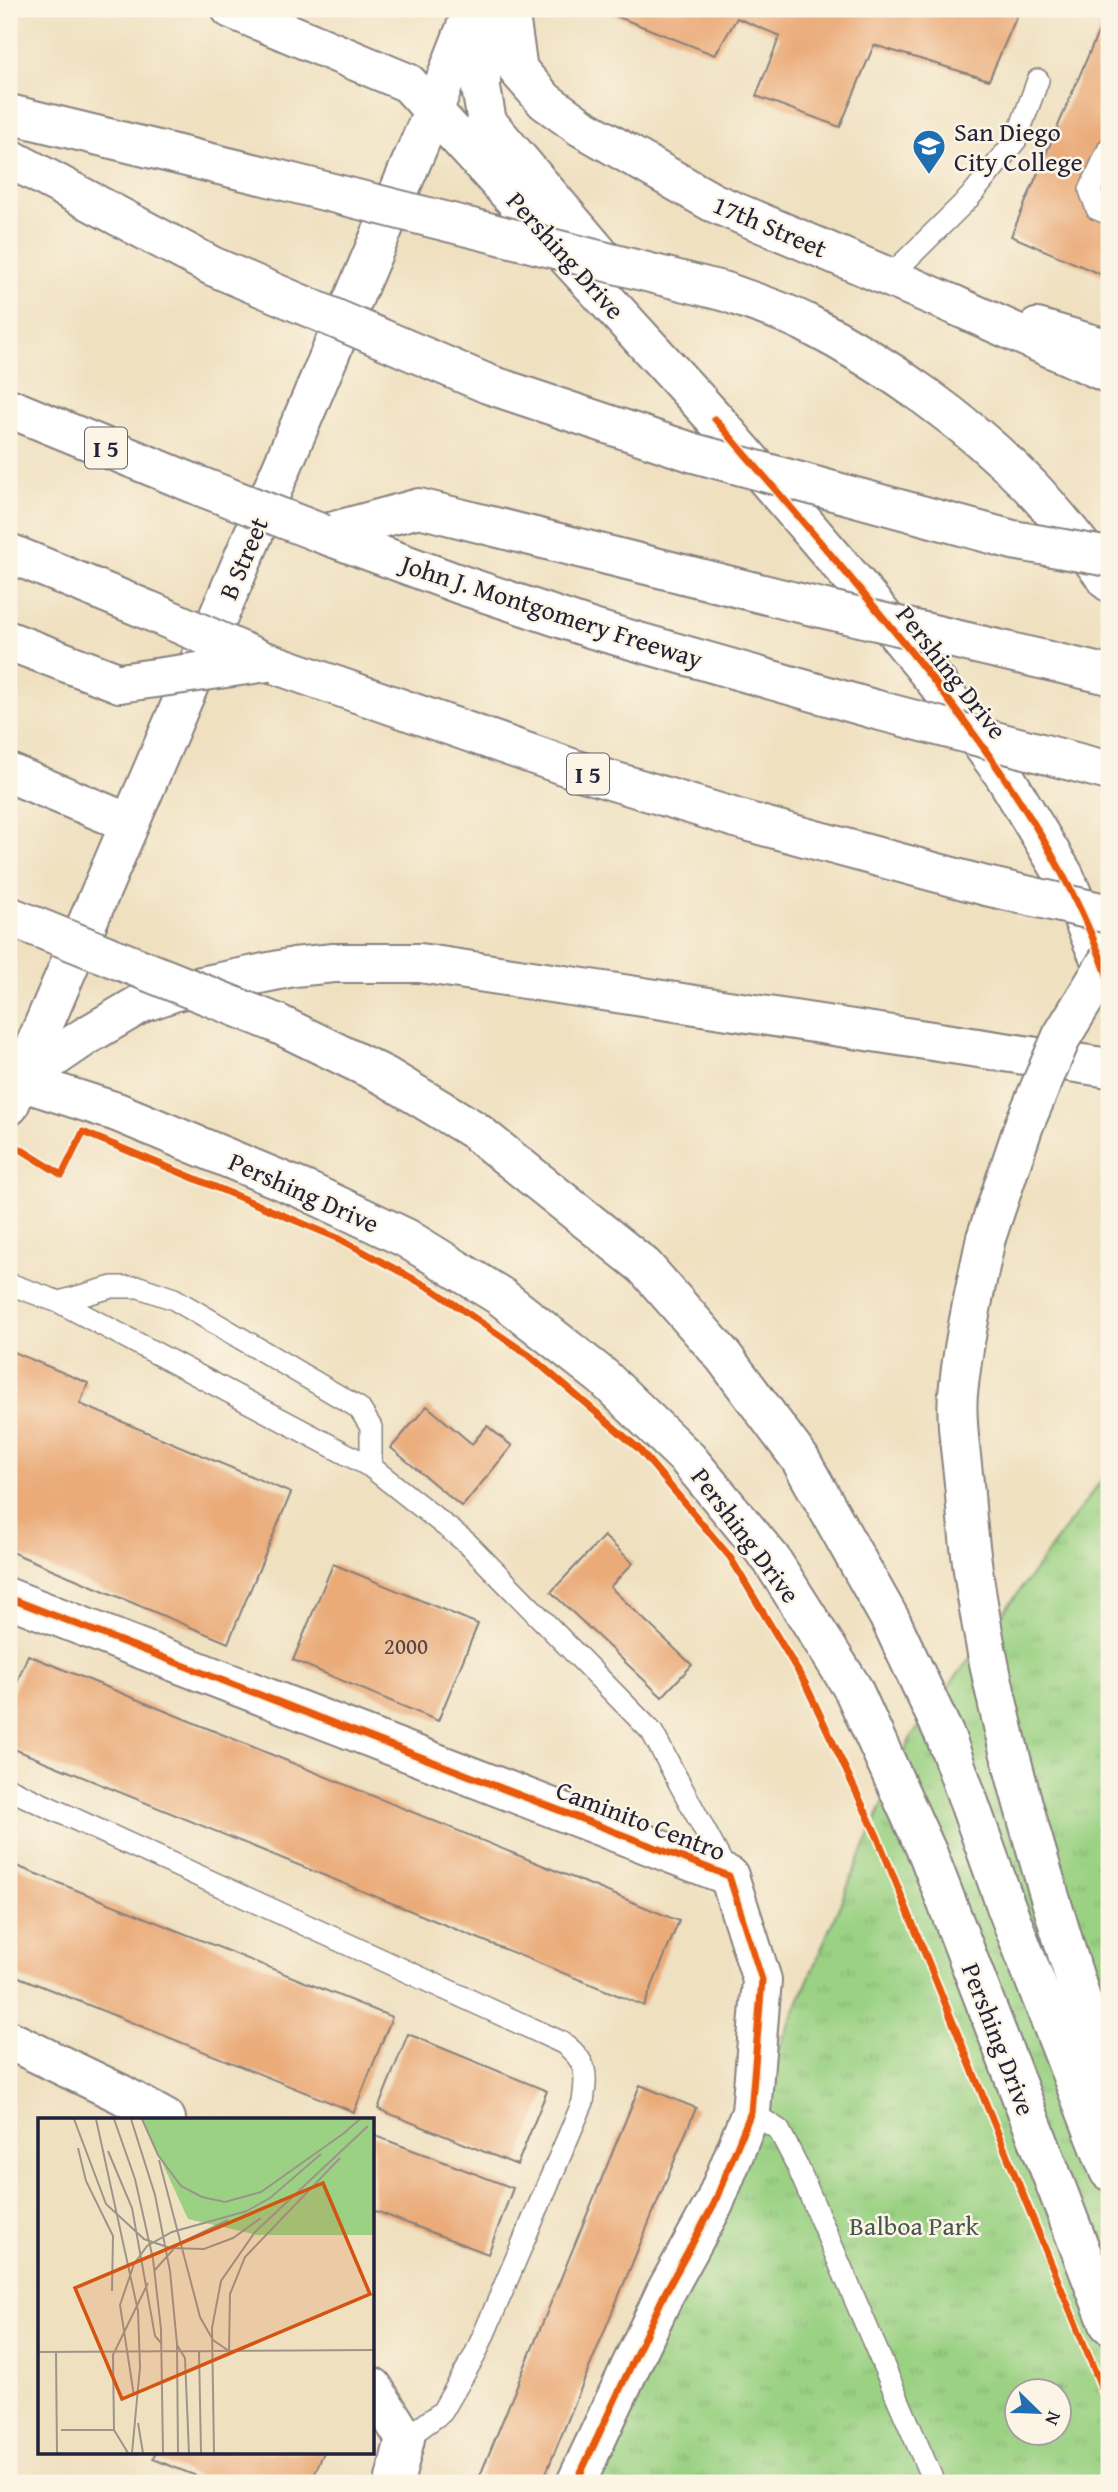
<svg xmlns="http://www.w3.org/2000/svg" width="1118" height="2492" font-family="'Gentium Book Plus',serif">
	<defs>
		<pattern id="grass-tufts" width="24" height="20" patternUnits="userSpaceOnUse" patternTransform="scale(1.75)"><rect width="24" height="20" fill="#9ad183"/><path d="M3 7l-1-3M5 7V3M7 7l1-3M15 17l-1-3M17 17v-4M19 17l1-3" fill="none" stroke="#84b372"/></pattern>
	</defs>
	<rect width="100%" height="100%" fill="#fcf5e5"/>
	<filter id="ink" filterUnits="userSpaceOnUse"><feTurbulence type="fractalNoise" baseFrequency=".0143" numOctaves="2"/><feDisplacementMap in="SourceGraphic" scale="14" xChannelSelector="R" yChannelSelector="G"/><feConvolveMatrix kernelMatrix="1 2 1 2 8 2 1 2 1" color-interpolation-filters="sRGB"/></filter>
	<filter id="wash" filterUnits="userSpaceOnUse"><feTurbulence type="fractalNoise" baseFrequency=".00686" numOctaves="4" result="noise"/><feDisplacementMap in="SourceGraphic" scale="28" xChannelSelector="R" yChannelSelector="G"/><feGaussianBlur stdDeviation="1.57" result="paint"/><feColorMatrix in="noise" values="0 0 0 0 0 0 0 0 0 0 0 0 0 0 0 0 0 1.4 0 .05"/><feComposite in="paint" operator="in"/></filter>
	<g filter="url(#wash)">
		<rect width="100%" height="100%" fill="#efe0c0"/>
		<path fill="url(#grass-tufts)" stroke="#5e7a5f" stroke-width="2" fill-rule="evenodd" d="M1109,1470V2483H595L910,1739ZM1016,2390H1058V2432H1016Z"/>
		<g id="blocks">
			<path fill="#eaab79" d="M598,9H1020L989,80L874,45L840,127L756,96L780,36L737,18L715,55Z
				M1108,9H1109V278L1011,236Z
				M11,1351L88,1383L80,1404L291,1493L228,1643L9,1551V1357Z
				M427,1406L472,1444L487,1426L512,1446L462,1507L391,1448Z
				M604,1536L633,1563L610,1587L692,1665L662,1697L551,1592Z
				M333,1564L478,1624L438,1721L293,1660Z
				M28,1655L679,1921L644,2006L9,1747V1702Z
				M9,1863L392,2017L354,2112L9,1973Z
				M408,2034L547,2091L517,2165L378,2109Z
				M640,2085L696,2108L542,2483H477Z
				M373,2135L513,2188L488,2254L373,2210Z
				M156,2452H324L311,2483H214L153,2459Z"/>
		</g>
	</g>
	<g filter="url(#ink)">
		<use href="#blocks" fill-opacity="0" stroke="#88817e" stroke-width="2"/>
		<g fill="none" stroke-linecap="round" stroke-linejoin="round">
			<defs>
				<path id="service" d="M1109,148L1090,190L1097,209L1109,214
					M889,277L970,197L1016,140L1038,80
					M9,1284L59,1302L371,1467L467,1543L652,1732L728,1874
					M59,1302L112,1287H139L174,1299L359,1408L371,1427V1467
					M9,1789L563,2043C588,2062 587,2073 583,2102L475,2355L442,2412L405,2439
					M751,2112L779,2130L797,2165L934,2483"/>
				<path id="minor" d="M1037,328L1109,349
					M9,1598L729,1876L762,1980L751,2112L714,2204L665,2293L576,2483
					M9,2040L121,2094L166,2119
					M373,2387L405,2439L394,2483"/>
				<path id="tertiary" d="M509,9L518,70L545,101L581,127L712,202L952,304"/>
				<path id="secondary" d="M231,9L408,83L715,419L860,588L941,688L1004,775L1064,875L1109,980
					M490,9L481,72V88L487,122L602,257
					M20,1081L117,1112L309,1192L406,1238L500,1296L603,1377L688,1459L771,1559L853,1689L928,1854L1109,2324
					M9,1106L234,580L434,109L473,9"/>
				<path id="motorway" d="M9,114L261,175
					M726,292C752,302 781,310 806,323C886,364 968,422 1031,487C1059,517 1084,549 1109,582
					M952,304L1109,374
					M9,408L202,487
					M323,534L459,584L593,629L877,710
					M323,534L419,508L791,601
					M9,553L150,611
					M9,641L120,683
					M268,662L580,771L749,822L986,886
					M9,773L129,823
					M276,1023L385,1076L474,1130L644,1266L724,1357L800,1459L891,1621L946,1738L1007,1909L1109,2171
					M20,1081L86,1036L142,1003L176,991L294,967L334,963H420L1109,1068
					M986,1238C975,1290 963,1342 958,1394C955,1424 963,1464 965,1495C980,1699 1051,1895 1109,2091"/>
			</defs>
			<use href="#service" stroke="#88817e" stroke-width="24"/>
			<use href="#minor" stroke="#88817e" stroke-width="42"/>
			<use href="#tertiary" stroke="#88817e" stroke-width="42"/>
			<use href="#secondary" stroke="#88817e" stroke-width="42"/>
			<use href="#motorway" stroke="#88817e" stroke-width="42"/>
			<use href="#service" stroke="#fff" stroke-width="21"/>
			<use href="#minor" stroke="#fff" stroke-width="38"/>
			<use href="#tertiary" stroke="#fff" stroke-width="38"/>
			<use href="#secondary" stroke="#fff" stroke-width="38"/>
			<use href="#motorway" stroke="#fff" stroke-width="38"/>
			<defs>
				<path id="motorway-bridge" d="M9,158L212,266L488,384L694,453L1013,540L1109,557
					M261,175L726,292
					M202,487L323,534
					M791,601L1109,675
					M150,611L266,662
					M120,683L268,662
					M877,710L1109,771
					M986,886L1109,914
					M9,916L276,1023
					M986,1238L1024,1125L1062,1036L1109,959"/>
			</defs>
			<use href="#motorway-bridge" stroke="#88817e" stroke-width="42" stroke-linecap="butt"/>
			<use href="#motorway-bridge" stroke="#fff" stroke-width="38"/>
			<defs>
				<path id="cycleway" d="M715,419C778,493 842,566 903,642C986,745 1065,854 1109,980
					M9,1142L62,1175L83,1132L340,1239L432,1289L530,1356L639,1449L730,1557L805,1683L877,1836L1109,2406
					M9,1598L729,1876L762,1980L751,2112L714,2204L665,2293L576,2483"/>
			</defs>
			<use href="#cycleway" stroke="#fcf5e5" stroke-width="11"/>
			<use href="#cycleway" stroke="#e8590c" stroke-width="7"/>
		</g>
	</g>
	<defs>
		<symbol id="university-pin" viewBox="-11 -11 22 30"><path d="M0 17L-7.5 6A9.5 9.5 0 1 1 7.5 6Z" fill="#1f6fb2" stroke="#fcf5e5"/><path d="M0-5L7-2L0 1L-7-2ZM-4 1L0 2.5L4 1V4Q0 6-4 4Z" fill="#fff"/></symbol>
	</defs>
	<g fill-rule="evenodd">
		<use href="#university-pin" x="910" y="127" width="38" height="52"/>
	</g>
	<g text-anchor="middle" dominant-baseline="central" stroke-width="5" stroke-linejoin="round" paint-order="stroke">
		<g font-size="23" fill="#54444a">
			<text x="406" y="1645">2000</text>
		</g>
		<g fill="#fcf5e5" stroke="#63616e" stroke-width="2">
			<rect x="85" y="427.5" width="42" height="41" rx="5"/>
			<rect x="567" y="753.5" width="42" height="41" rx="5"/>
		</g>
		<g font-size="24" font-weight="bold" fill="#22223b">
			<text x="106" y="448">I 5</text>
			<text x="588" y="774">I 5</text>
		</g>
		<g font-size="26" fill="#22223b" stroke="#fcf5e5" text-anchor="start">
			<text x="954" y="131">San Diego<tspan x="954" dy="30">City College</tspan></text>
		</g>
		<g font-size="26" fill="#22223b" stroke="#fcf5e5">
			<text transform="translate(770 226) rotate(23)">17th Street</text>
			<text transform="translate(566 255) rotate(48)">Pershing Drive</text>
			<text transform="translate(243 558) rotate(-67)">B Street</text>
			<text transform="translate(552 611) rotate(18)">John J. Montgomery Freeway</text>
			<text transform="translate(952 672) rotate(52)">Pershing Drive</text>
			<text transform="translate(304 1192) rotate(24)">Pershing Drive</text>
			<text transform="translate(746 1535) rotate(53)">Pershing Drive</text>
			<text transform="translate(641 1820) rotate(21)">Caminito Centro</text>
			<text transform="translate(999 2039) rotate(69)">Pershing Drive</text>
		</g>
		<g font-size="26" fill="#465751" stroke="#fcf5e5">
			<text x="914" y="2225">Balboa Park</text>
		</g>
	</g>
	<g transform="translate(38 2118)">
		<rect width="336" height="336" fill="#efe0c0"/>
		<path d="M104,1H336V117H219L150,101Z" fill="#9ad183"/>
		<path fill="none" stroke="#9d948b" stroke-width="2" d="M36,1L68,86L106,121L132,130L166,131L195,120L223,100M58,1L100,193L102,249L94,335M76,1L97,61L115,141L123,211L125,335M93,1L117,77L132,153L139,226L140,335M104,1L120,37L143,68L164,79L187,84L223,74L309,13M306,15L322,1M40,30L48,63L75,118L74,173M70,33L94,90L117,218L124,226M121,42L162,199L175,222L191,233M205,95L232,80L283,36M116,153L140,126L190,102M139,227L147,240L151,335M161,233L163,335M191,233L192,176L207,139L302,40M0,234L336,232M18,234L19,335M96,278L82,187L96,146L109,128L134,114L209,93M100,305L105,335M23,312H76L75,237L110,165M76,312L90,335M176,335L174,210L183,163L217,114L330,8"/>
		<path fill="#d45411" fill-opacity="0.15" stroke="#d45411" stroke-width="3.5" d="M285,65L332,176L84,281L37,170Z"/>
		<rect width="336" height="336" fill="none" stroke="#22223b" stroke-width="3.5"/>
	</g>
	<rect width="1118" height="2492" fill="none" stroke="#fcf5e5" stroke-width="35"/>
	<g transform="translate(1038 2412) rotate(113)"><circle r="33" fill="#fcf5e5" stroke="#a5a1a1" stroke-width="2"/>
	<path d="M0-5L12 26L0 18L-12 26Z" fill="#1f6fb2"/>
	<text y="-10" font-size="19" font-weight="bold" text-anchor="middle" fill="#22223b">N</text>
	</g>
</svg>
